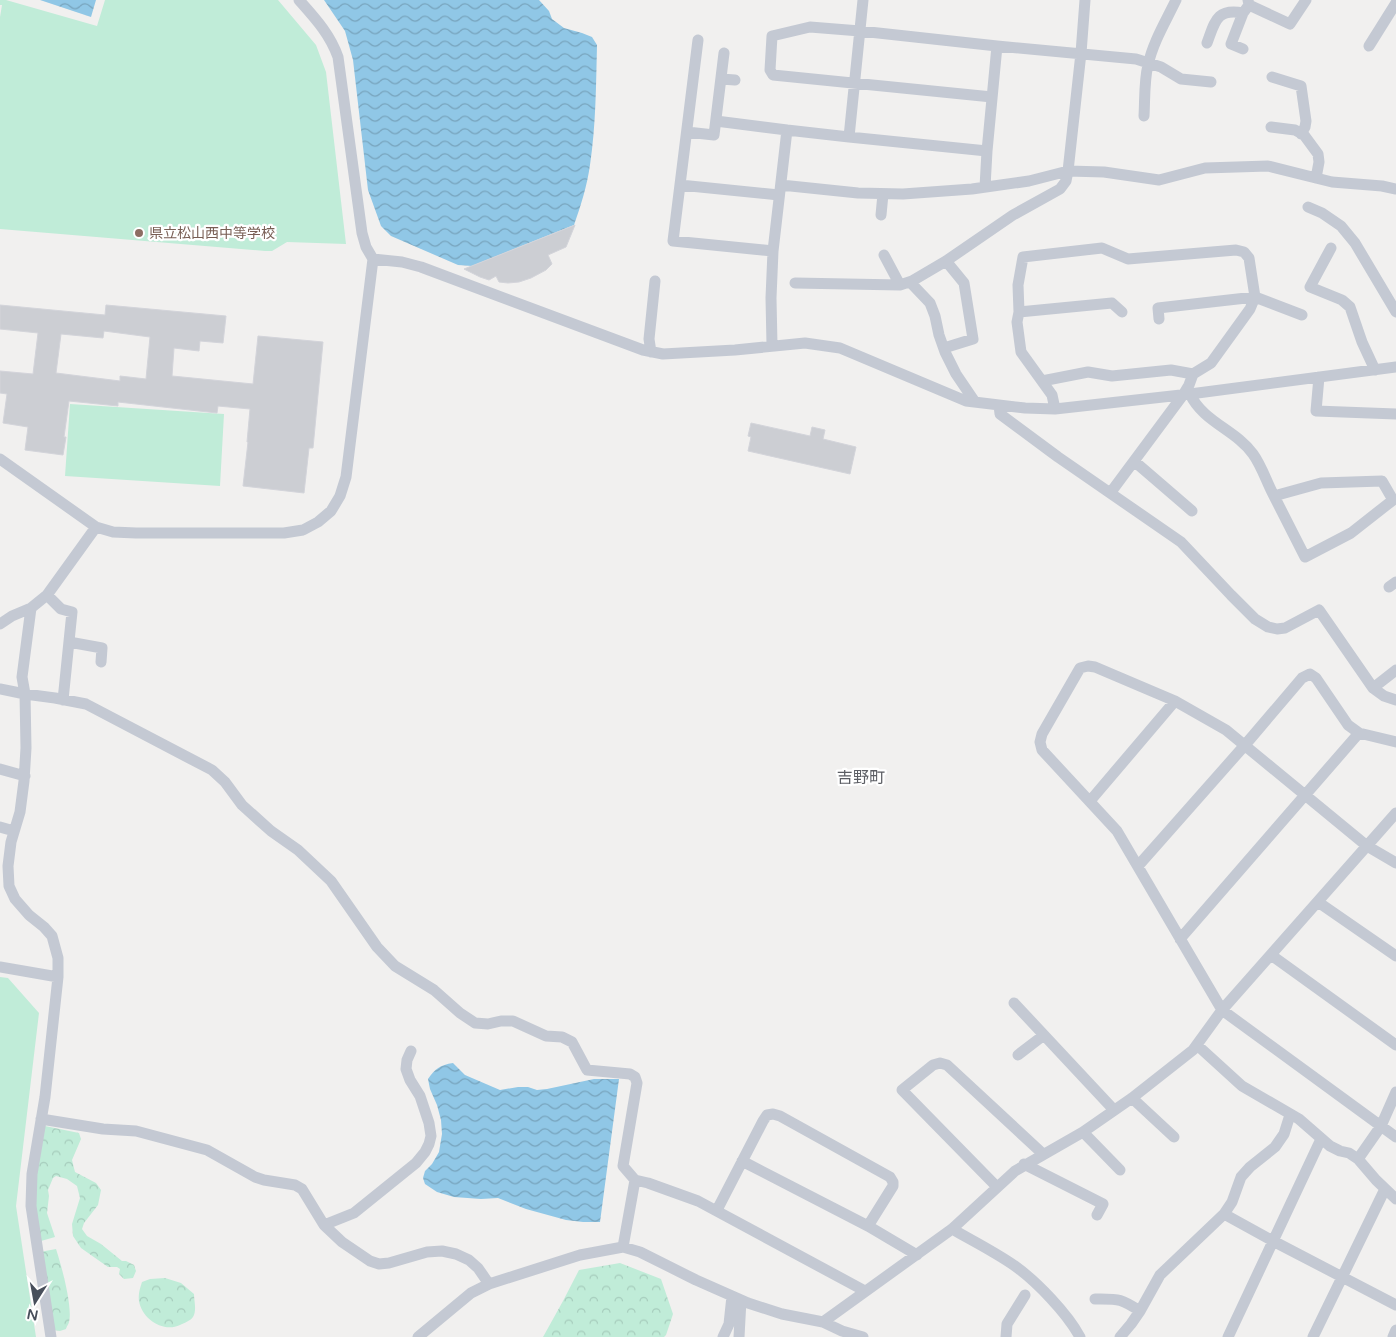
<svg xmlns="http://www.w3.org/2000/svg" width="1396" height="1337" font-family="'Varela Round','Noto Sans JP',sans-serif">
	<defs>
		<pattern id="forest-crowns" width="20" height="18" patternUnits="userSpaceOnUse" patternTransform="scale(1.25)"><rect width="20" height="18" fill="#c0ecd8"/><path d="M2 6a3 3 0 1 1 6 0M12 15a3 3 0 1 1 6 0" fill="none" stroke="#a6ccbc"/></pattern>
		<pattern id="water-waves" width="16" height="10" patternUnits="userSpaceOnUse" patternTransform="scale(1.25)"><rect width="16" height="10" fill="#90c7e6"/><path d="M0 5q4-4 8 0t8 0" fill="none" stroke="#78a4bd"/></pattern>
	</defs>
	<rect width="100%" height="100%" fill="#f1f0ef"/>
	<path fill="#c0ecd8" d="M0,0H6L97,26L105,0H278L316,45L326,72L346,244L287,242L272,251H265L0,229V17L2,5H0Z
		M70,404L224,414L220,486L65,476Z
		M0,977L8,978L39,1013L16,1206L36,1337H0Z"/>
	<path fill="url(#forest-crowns)" d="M45,1126L79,1133L81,1139L72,1160L75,1172L96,1183L101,1190L98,1205L84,1223L82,1229L87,1236L101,1244L122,1261H126L134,1265L136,1271L133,1278L124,1279L119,1274L120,1269L117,1267H108L81,1248L73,1236L72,1224L80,1198L77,1186L67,1179L56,1176L53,1178L48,1190L49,1196L47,1213L55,1237L41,1241L34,1206L36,1175Z
		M56,1249C61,1264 73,1307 69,1322C69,1323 66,1328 66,1329L60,1331L54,1330L40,1252Z
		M620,1263L661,1279L673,1314L666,1335L664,1337H543L563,1301L579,1270Z
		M165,1278L181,1283L194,1294C194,1301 197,1310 193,1317C190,1321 184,1323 180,1325C163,1333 142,1319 139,1301C138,1294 140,1288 142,1282L150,1279Z"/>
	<path fill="url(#water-waves)" d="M40,0H96L91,17Z
		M324,0H539L549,11L552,19L564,28L582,33L592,37L597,45C596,85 596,125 590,165C587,186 581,205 574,225L472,266L458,265L391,236L381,226L368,190L353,60L345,31Z
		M453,1063L465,1075L500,1090L518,1087H528L537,1090L547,1089L594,1079H619L600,1222H583L566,1220L526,1209L498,1198L481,1199L454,1197L437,1192L425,1184L423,1178L425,1171L432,1164L439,1152L442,1134L441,1120L437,1105L430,1089L428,1079C435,1069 440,1065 453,1063Z"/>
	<path fill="#ccced3" stroke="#d3d4da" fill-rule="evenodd" d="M575,225L566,247L548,255L552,264L546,270L531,278L519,282L508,283L499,282L496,276L489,280L480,277L464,269Z
		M0,305L105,315L106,305L226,316L223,343L200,341L199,351L174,348L172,376L253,384L258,336L323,342L313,448H309L304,493L243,486L248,442H247L250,409L218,406L217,413L118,402V406L69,401L64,437H66L63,455L25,450L28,427L3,423L7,394L0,393V371L33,374L38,333L0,329ZM104,331L150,337L146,379L120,376V381L56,373L61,334L103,338Z
		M751,423L810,436L812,427L825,430L823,439L856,447L850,474L748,451L751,437L748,436Z"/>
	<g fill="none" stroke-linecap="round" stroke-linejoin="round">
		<path stroke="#c4c9d3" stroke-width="11" d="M1248,0L1249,5L1290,24L1306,0
			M698,40L673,241L773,251
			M1207,43C1215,22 1216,8 1243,13L1249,5
			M1369,46L1396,3
			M1243,49L1231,44L1243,13
			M1272,77L1301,86L1306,121L1305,127L1301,134
			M721,79L735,80
			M992,97L773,75L770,70L772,36L810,27L860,31L997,46L1136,59L1161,67L1181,79L1211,82
			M1144,116C1145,99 1144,81 1148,65C1153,42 1166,21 1176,0
			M716,121L787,130
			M1271,127L1295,130L1304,135L1318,154L1319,162L1316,178
			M687,132L714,135L724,53
			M849,137L987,151
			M680,185L779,195
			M781,185L858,193L903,194L972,189L1029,181L1068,171L1104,172L1159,180L1205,168L1268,166L1332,182L1382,186L1396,189
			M985,187L987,151L997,46
			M1308,207L1322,213L1341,226L1355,243L1396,312
			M881,215L883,194
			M1331,248L1310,287L1342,300L1350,307L1362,342L1375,370
			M884,255L900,285
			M373,259L402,262L421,267L643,350L663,354L735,350L805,343L840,348L966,401L1025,408L1055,409L1190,394L1396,367
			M910,282L930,303L935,316L939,335L945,352L956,374L975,402
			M795,283L900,285L912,281L946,261L1013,215L1060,189L1066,181L1068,171L1081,53L1085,0
			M1019,312L1112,303L1122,312
			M1159,319L1158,308L1255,297L1302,315
			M772,345L771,298L773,251L787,130L849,137L863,0
			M944,348L973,339L964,283L946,261
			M651,352L649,339L655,281
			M1319,377L1316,411L1396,414
			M1042,381L1088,372L1112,376L1171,370L1193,374
			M1190,394C1203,422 1236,430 1253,454C1261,465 1266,480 1272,492C1283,514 1294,535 1305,557L1351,533L1393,500L1382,481L1321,483L1274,496
			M999,405L1000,414L1058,457L1181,542L1231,595L1255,619L1268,627L1277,629L1285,628L1319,610L1373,688L1384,696L1396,700
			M1055,409L1052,395L1021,352L1017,322L1019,312L1018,285L1023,257L1102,248L1128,259L1236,250L1244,252L1249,258L1255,297L1250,309L1211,363L1193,374L1189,385L1183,395L1111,492
			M0,459L96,527L113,532L136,533H284L303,530L318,522L331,511L340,496L346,477L373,259L366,247L362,233L338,57C330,34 315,18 299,0
			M1134,461L1192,511
			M1389,587L1396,582
			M47,595L61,609L72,612L63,700
			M31,608L22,677L25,694L26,748L24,781L20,812L11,842L8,866L9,886L15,899L29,915L44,927L52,936L58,958V977L45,1097L32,1174L31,1206L51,1337
			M0,624L12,616L31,608L47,595L96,527
			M69,642L102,648L101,662
			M1373,688L1396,670
			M0,689L25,694L55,698L86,704L212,770L225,782L242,805L271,831L298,850L331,881L377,947L395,966L434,990L460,1013L475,1023L488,1024L501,1021H513L546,1036L562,1037L572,1042L587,1070L630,1074L635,1077L637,1083L623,1166L635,1180L623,1247
			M0,769L25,776
			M1090,801L1175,701
			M0,827L14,831
			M1396,863L1367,846L1226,730L1175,701L1095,667L1088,666L1080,668L1042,734L1040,742L1042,750L1117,831L1222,1010L1396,1137
			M1138,866L1245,745L1302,678L1310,674L1316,678L1348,725L1359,733L1396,742
			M1318,902L1396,956
			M1180,939L1359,733
			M1271,955L1396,1045
			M0,967L58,977
			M1014,1003L1114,1110
			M1197,1045L1242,1086L1299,1119L1330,1146L1340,1151L1349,1153L1358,1159L1376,1180L1396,1199
			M1018,1055L1044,1035
			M1132,1098L1174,1137
			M41,1119L103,1129L136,1131L207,1150L255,1177L264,1180L295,1185L302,1189L324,1225L342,1242L370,1261L379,1264L389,1263L427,1252L442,1251L456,1254L469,1260L478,1268L489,1284
			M1083,1132L1120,1170
			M1358,1159L1381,1126L1396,1092
			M742,1161L868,1226L917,1255
			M1024,1164L1103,1204L1097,1215
			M635,1180L648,1183L698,1201L865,1291
			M997,1187L902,1090L933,1065L940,1063L947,1065L1043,1154
			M717,1210L763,1121L767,1115L773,1114L780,1116L890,1177L893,1182V1186L868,1226
			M1224,1214L1273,1241L1396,1305
			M324,1225L354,1213L416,1163L425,1152L429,1144L431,1136L429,1123L420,1096L410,1080L406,1069L407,1060L411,1051
			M952,1229C973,1241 995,1252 1015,1266C1037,1282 1067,1313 1080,1337
			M1095,1299C1119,1299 1120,1298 1140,1311
			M823,1322L952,1229L1015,1171L1083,1132L1132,1098L1193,1050L1222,1010L1396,813
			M418,1337L471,1293L489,1284L580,1255L623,1247L640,1252L696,1280L748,1303L782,1314L823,1322L842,1331L863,1337
			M723,1337L729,1324L732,1296
			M739,1337L741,1300
			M1006,1337L1007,1324L1025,1295
			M1120,1337L1131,1324L1140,1311L1160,1275L1224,1214L1232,1202L1241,1177L1250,1167L1275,1147L1284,1134L1290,1115
			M1228,1337L1321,1139
			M1313,1337L1385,1189
			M1393,1337L1396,1330"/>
	</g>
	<circle fill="#8d6e63" stroke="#fff" stroke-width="2" cx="139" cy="233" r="5"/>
	<g text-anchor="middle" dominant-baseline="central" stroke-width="4.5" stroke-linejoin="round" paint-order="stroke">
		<g font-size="14" fill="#785e54" stroke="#fff" text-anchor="start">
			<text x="149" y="233">県立松山西中等学校</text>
		</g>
		<g font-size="16" fill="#5c5e64" stroke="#fff">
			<text x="861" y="778">吉野町</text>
		</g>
	</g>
	<g transform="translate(35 1302) rotate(191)" stroke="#ffffff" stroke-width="4" paint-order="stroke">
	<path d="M0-4L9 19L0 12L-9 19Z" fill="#484f5b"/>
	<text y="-8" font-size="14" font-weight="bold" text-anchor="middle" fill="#484f5b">N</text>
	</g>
</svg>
